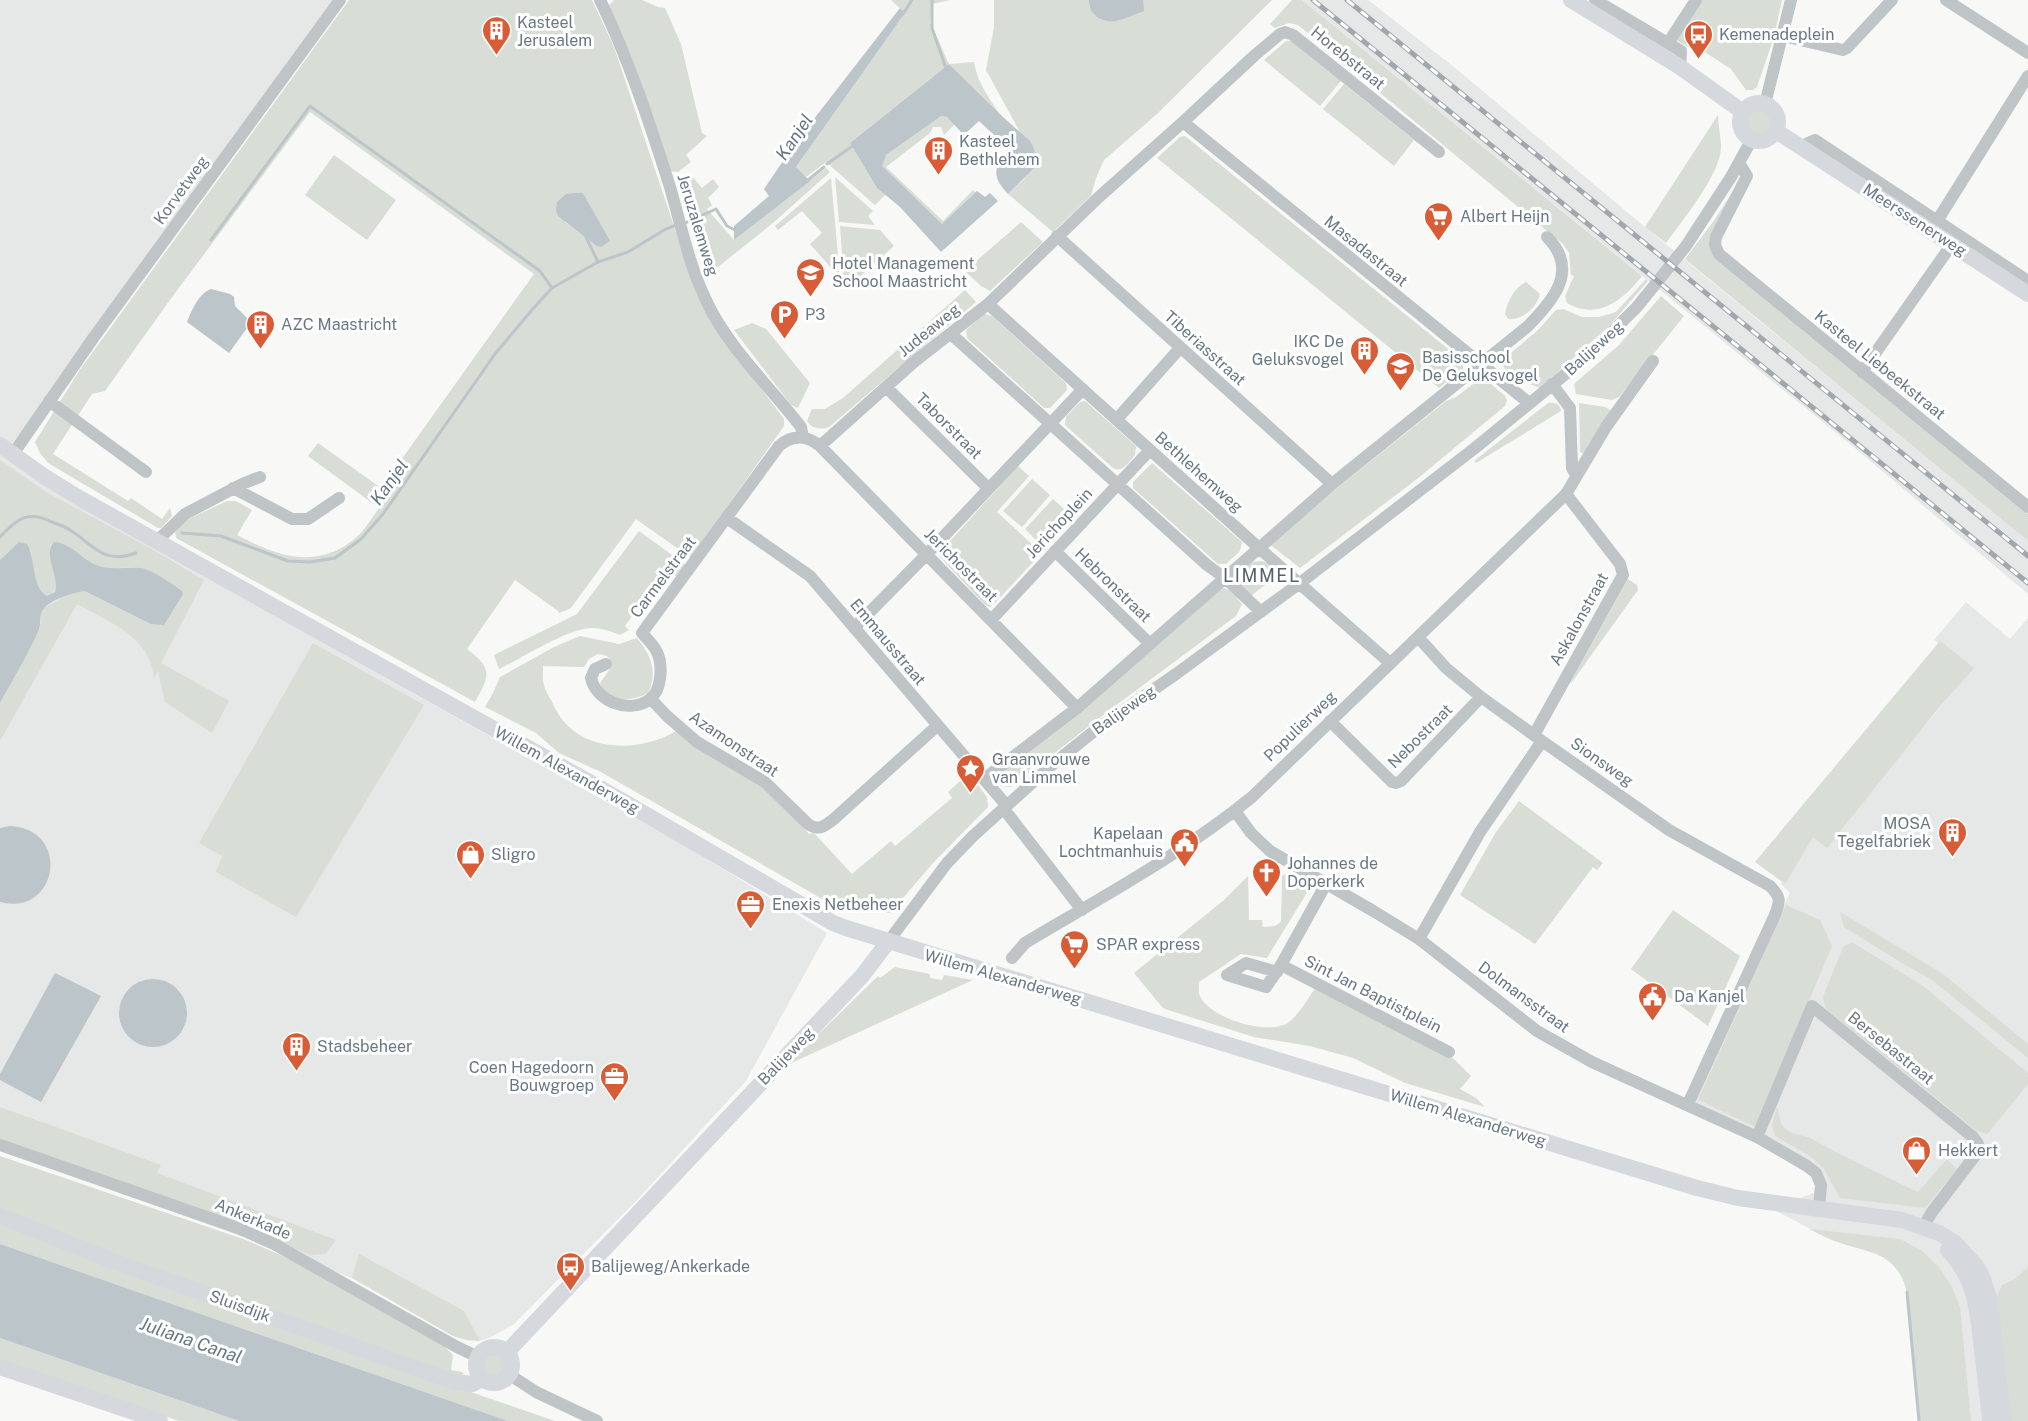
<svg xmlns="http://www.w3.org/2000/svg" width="2028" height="1421" font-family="'Public Sans',sans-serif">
	<rect width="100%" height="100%" fill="#f8f8f6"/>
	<path fill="#e6e7e7" d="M0,0H346L3,456L76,504L687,847L827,933L746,1081L636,1201L514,1324L493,1336L480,1341L352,1278L246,1238L0,1150Z
		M1302,0H1368L1454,67L1651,232L2028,541V594L1856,449Z
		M1966,602L2010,639L2028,618V1421H1919L1907,1292L1902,1275L1883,1255L1834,1241L1772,1209L1826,1188L1793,1151L1692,1101L1790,893L1781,884L1805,845L1814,833L1826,843L1972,669L1934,640Z"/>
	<path fill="#d8ddd5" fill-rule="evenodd" d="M349,0H592L614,47L697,295L710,320L784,419V426L691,558L636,519L571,608L559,613L558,611L515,580L467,649C493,669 490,675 475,702L176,538L175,530L180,523L227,501H236L252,510L237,535C275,555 313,570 352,541C363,533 371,519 379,508L308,456L318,443L381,488L534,274L310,112L167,304L105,391L92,394L53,454L128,501L131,498L162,519L170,508L172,516L161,528H158L48,463L40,453L35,442L79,371ZM574,193H583L609,241L594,243L585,235L565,222Z
		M614,0H642L658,7L665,8L681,44L702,133L707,136L686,155L691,162L678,172L668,171L608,6Z
		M891,0H950L933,4L930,22L949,64L974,62C977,81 988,97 999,113L949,64L850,143L877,188L886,194L875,205L826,162L806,177L796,167L905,13Z
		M994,0H1089V6L1143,11V0H1272L1157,114L1104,160L1096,178L1091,196L1053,232L1008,194L1024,179L1036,163L1031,142L1021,134L986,70L994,27Z
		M1292,0H1302L1642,276C1623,300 1598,321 1567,303L1565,296L1574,276L1571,275L1569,253L1563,244L1298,25L1289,23L1275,28L1270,24Z
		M1699,0H1782L1774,37L1757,87L1753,90H1746L1731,69L1700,49L1690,48L1674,39Z
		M1286,41H1292L1341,81L1320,106L1264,60Z
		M1344,84L1414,140L1394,166L1323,109Z
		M1746 122a13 13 0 1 1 26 0a13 13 0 1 1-26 0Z
		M1718,115C1718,126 1721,137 1721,147C1721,174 1681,222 1666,243L1645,227Z
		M940,116L947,117L955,124L944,135L941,127H933L930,133L886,167L943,221L973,190L976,193L942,224L881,166L886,155Z
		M1185,136L1463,361V369L1439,388L1157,158L1180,137Z
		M334,155L396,200L367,240L305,195Z
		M826,168L830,172L773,223L708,275L678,184L691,175L702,188L713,179L719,187L708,198L712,205L707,209L734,240Z
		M1744,174L1710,248L1715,257L2028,514V541L1685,259L1713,222Z
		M835,177L873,211L868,216L875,225L839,222Z
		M831,178L840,278L810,244L822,233L802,211L778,230L775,226Z
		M1021,222L1043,242L990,291L981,286L965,271Z
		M840,226L880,230L894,246L848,287L844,283Z
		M1646,279L1648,281L1610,325L1540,388C1524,381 1513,380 1503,366L1505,358L1539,329L1556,310L1563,309L1582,317H1599L1616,312Z
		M1526,282L1540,294C1537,307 1522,321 1508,319L1505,314C1507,302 1514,288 1526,282Z
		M965,290L976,302L829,427C821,430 812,429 807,421L812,409H825L843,398Z
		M1661,296L1684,316L1619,397L1612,400L1576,394L1574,384L1619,345Z
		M984,314L992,316L1066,383L1067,390L1050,408H1044L967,338L966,330Z
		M752,323L766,329L810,383L798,408L791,405L734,330Z
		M1481,378H1484L1505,396L1507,400L1505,406L1417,479L1300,568L1268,543L1446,401L1456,397Z
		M1085,401L1136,446L1135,455C1129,462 1123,473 1113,468L1065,425L1066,417L1080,402Z
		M1548,403C1555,402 1560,404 1561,411L1476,463L1474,461Z
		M1579,403L1605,407L1610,410V414L1585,455L1580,452Z
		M0,460L48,493L150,548L204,580L161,663L229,701L212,733L165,702L158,671L154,678C150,636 109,622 77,604L0,741V703L40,629L41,614L44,608L73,592L85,591L95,594L148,570C133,564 115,571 100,566C83,561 72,544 54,542L50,545L57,586L51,596C34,596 33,563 31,550L9,551L0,560Z
		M1152,463L1242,542L1240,551L1226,564H1218L1133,488V482Z
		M1018,466L1029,476L997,512L1035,547L1039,543L1025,529L1053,499L1074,518L995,603L990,607L985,605L940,557L942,550Z
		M1032,479L1050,495L1022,527L1003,511Z
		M639,531L686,565L678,577L665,571L625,626L629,630L620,635C612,632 602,628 593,628C570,627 522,658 499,669L494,655L577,614Z
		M1262,561L1273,566L1280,573L1251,596L1240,585L1237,573L1251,562Z
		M1628,579L1637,585L1638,590L1572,682L1570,683Z
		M1224,588L1231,591L1242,604L1236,616L1111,709L1011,787L1001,786L993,777L1217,589Z
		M580,636L619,644L637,638C651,655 658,672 648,693C632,701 620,701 604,693L600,683L610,669L611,662L607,656L598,654L589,659L584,667L543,666C543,672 542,679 544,685C545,690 549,696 552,702C555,709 561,719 567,725C594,753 645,750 676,731C700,754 731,765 759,784C777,797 795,816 809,834L814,833L852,874L891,841L895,846L952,798L948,792L969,773L987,797L988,807L933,863L890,913L838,908L601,772L559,753L536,733L485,707L493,693L500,677L554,647Z
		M1940,641L1974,668L1937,710L1827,848L1813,837L1785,884L1755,862Z
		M313,643L424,705L296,917L216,872L222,856L199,843Z
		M1519,801L1603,863L1597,870L1593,867L1535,944L1460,895L1496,832Z
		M1287,873L1311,886L1267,958L1241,954L1199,982C1199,986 1198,993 1200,996C1209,1018 1269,1037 1289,1022C1299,1015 1307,999 1315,989L1453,1058L1471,1076L1460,1089L1476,1098L1485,1107L1405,1083L1353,1058L1310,1046L1254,1037L1168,1010L1163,1008L1134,973L1224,900L1248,876L1249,920H1262L1263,927L1275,926L1281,922L1282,876Z
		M1786,905L1820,920L1832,946L1756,1127L1698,1100Z
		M1673,910L1740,956L1708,1026L1631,969Z
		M1840,912L1943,974L2028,1044V1058L1931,979L1905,965L1844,927Z
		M1852,942L1923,986L2028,1073V1084L1989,1132L1986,1134L1977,1131L1826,1009L1823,997L1843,947Z
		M895,967L930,974V978L942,980L944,975L973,980L787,1065L878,976L880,978Z
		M0,1107L161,1165L157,1173L336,1240L325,1254L311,1255L234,1224L0,1142Z
		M1777,1107C1781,1114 1778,1122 1784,1128C1792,1136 1805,1134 1814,1140C1847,1159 1883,1175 1918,1192L1947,1159L1957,1169L1925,1208L1840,1198L1824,1169L1810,1156L1775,1136L1772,1125Z
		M0,1156L246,1240L303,1265L444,1346L453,1355L451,1370L462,1372L464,1374L458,1376L0,1214Z
		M0,1224L381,1361L555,1421H508L0,1244Z
		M1809,1229L1900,1239L1921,1250L1939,1267L1952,1287L1960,1307L1971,1421H1919L1907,1292C1896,1250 1869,1254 1835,1241C1826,1238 1818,1233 1809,1229Z
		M359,1254L464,1311L480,1341L466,1340L453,1336L352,1278Z
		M2028,1267V1421H2008L1995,1300L2002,1285L2015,1279Z
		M0,1338L239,1421H179L0,1360Z
		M482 1365a12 12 0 1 1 24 0a12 12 0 1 1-24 0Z"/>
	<path fill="#bbc5ca" d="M1089,0H1143L1144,11C1135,14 1125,19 1116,21C1102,23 1088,14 1089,0Z
		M900,8L905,13L796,167L810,181L734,240V226L769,196L764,189L796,142Z
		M949,64L1003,117L1031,142L1037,157L1034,168L1008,194C1000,185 991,174 1000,162C1004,157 1007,156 1010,150L979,121L967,132H961L947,117L941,116L886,155L882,166L942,224L977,191L985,197L990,193L998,201L941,252L900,207L877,188L850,143Z
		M574,193H583L610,241L601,247L597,246L558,216L556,210L557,202L566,194Z
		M211,289L230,294L234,297L235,306L248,319L247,328L229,353L187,322C192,310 199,293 211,289Z
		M19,542L27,544C36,559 31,587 47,596L55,592C60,576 42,554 54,542C70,543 80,557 94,564C110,571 124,567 141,568C151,569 172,584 182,591L183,594L164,625L151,624L85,591C74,592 49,600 43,610C38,616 42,625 38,632C27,656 13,679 0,703V560Z
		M10,826C72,829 58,917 0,902V828Z
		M55,973L101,996L41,1102L0,1080V1074Z
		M119 1013a34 34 0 1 1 68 0a34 34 0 1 1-68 0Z
		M0,1244L508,1421H239L0,1338Z"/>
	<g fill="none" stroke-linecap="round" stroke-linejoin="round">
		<path stroke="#bbc5ca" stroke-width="3" d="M932,0V28L947,71
			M903,14L912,0
			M827,164L854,145
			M807,181L824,167
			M685,223L716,209L727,226L737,231
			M584,233L598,262
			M211,240L310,106L540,271L552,288
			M182,533L221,536L288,561L310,562L335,558L361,539L383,514L495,354L531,311L552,288L598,262L628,252L666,229L676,225
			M0,537C18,518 28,510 52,522C58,524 64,526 70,530C94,545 103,565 136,553
			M1907,1292L1919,1421"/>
		<path stroke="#bfc4c7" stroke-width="12" d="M600,0C629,60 650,124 670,187C681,225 689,265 706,300C726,345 771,388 801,427L803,437
			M1595,0L1681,51L1680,67
			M1946,0L2028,53
			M1783,36L1843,50L1847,48L1892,0
			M1668,43L1696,0
			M1765,104L1791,0
			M1183,122L1529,403
			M1802,146L1815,140L2028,281
			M1739,163L1747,176L1716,237L1715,245L1719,254L2028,507
			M1937,221L2028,76
			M1057,236L1332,484
			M988,304L1259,548L1390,663
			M951,334L1207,565L1225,578L1260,611
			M1862,372L1952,244
			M1552,384L1570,408L1572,468L1577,476
			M886,387L988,488
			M49,401L146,472
			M1117,419L1180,348
			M820,446L914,362L988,304L1099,197L1183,122L1255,55L1280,34L1285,32L1293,35L1439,152
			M13,454L94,337L340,0
			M233,488L292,519H308L339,498
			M727,518L810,576L1007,806
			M157,541L185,514L242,484L260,477
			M1055,551L1149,643
			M992,619L1150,450
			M854,628L927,554L1083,389
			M1418,637L1446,668L1481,697L1542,741L1669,830L1770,886C1782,898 1780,902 1774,917L1688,1104
			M606,664L595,669L591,678C596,701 628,714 649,700C662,691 663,665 657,652C653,644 647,639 642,633L779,446C793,434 807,435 820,446L1077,708
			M651,699L667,716L697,742L765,782L808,824C819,832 826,825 835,818L937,726
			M1330,721L1392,782L1396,783L1401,781L1481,697
			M1534,735L1623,575L1620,564L1566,494
			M984,779L1077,708L1332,484L1527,327C1553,301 1580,270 1547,237
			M1004,809L1082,910
			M1235,811L1251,833L1270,851L1375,912L1419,939L1537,1031L1592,1062L1757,1137L1807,1166L1816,1173L1821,1185L1819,1209
			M1419,939L1480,832L1542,741
			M888,942L947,863L973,836L1052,765L1098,728L1176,674L1300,583L1475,448L1585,358L1637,307L1686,246L1731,177L1752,139
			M1012,958L1025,943C1102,897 1182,854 1252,797L1566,494L1606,427L1653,361
			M1281,965L1449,1052
			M1227,975L1266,987L1281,965L1326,884
			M1227,975L1246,963L1277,972
			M1757,1137L1812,1006L1973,1137L1978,1144L1977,1153L1932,1212L1923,1227
			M0,1145L238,1228L274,1244L457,1347L478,1357
			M510,1375L536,1392L597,1421"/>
		<path stroke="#d5d9dd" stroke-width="16" d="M1571,0L1680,67L1743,112
			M1740 122a19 19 0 1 1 38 0a19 19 0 1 1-38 0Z
			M1776,131L2028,294
			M0,445L45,477L81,499L600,788L833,923L846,928L1697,1188L1738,1198L1902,1220L1939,1233L1955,1243L1976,1266L1982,1276L1989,1297L2004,1421
			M0,1216L121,1264L455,1382L472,1384L482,1379
			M1948,1250C1976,1278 1978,1313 1982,1350C1985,1374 1988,1397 1990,1421
			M476 1365a18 18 0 1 1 36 0a18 18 0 1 1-36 0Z
			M507,1352L862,976L888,942
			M0,1367L160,1421"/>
		<defs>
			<path id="rail" d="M1313,0L2028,583
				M1347,0L2028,556"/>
		</defs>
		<use href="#rail" stroke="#a1a8ad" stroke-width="5"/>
		<use href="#rail" stroke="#fff" stroke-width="3" stroke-dasharray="9" stroke-linecap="butt"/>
	</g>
	<defs>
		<symbol id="building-pin" viewBox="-11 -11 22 30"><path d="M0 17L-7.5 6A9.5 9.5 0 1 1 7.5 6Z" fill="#d85d36" stroke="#fff"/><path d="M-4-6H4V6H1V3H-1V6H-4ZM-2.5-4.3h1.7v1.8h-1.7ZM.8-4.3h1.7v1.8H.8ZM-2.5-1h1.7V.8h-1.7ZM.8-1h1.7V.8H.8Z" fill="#fff"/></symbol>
		<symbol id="bus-pin" viewBox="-11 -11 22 30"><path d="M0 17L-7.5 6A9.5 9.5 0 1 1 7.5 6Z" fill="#d85d36" stroke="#fff"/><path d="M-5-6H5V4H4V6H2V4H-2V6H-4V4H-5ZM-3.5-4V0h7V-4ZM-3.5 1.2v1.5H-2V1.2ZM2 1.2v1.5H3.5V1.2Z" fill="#fff"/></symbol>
		<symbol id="supermarket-pin" viewBox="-11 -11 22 30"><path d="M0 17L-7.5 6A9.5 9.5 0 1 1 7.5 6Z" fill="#d85d36" stroke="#fff"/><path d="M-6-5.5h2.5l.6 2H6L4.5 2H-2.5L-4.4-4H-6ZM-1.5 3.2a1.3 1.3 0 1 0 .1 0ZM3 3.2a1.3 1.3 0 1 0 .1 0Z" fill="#fff"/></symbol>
		<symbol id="university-pin" viewBox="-11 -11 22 30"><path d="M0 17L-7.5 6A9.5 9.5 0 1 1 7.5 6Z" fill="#d85d36" stroke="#fff"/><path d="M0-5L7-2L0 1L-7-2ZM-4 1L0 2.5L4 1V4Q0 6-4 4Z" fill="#fff"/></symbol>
		<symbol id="parking-pin" viewBox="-11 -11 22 30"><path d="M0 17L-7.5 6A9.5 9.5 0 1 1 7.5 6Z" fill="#d85d36" stroke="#fff"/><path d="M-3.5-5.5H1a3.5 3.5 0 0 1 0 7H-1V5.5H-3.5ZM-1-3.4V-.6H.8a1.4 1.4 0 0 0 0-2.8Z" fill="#fff"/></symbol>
		<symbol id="school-pin" viewBox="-11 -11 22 30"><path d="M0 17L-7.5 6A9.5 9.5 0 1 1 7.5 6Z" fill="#d85d36" stroke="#fff"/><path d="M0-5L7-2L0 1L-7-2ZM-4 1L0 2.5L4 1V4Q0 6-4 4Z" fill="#fff"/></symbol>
		<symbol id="sight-pin" viewBox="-11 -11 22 30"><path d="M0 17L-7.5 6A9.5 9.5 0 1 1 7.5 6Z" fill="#d85d36" stroke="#fff"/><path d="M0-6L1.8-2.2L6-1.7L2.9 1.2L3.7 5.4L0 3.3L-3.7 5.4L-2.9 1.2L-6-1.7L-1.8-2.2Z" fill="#fff"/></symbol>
		<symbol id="civic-pin" viewBox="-11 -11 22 30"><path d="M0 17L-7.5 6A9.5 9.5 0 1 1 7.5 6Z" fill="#d85d36" stroke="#fff"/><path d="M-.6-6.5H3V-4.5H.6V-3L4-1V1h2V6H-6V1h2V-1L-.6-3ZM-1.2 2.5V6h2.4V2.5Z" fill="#fff"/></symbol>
		<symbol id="shop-pin" viewBox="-11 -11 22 30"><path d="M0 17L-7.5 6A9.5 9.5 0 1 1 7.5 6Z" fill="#d85d36" stroke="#fff"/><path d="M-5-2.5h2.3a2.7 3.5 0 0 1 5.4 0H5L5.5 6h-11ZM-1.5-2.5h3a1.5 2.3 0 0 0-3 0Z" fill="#fff"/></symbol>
		<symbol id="church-pin" viewBox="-11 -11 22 30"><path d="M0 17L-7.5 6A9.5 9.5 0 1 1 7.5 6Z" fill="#d85d36" stroke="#fff"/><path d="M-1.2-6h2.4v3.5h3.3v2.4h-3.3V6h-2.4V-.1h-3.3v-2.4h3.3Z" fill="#fff"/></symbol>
		<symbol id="office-pin" viewBox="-11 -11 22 30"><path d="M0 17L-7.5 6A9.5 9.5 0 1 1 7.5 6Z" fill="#d85d36" stroke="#fff"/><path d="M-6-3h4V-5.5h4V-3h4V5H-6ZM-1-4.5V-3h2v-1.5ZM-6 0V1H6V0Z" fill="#fff"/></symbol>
	</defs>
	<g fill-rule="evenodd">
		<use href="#building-pin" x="480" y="14" width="33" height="45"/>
		<use href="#bus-pin" x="1682" y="18" width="33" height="45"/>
		<use href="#building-pin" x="922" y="134" width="33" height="45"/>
		<use href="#supermarket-pin" x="1422" y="200" width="33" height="45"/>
		<use href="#university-pin" x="794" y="256" width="33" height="45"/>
		<use href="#parking-pin" x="768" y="298" width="33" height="45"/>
		<use href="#building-pin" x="244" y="308" width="33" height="45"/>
		<use href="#building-pin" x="1348" y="334" width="33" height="45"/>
		<use href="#school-pin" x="1384" y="350" width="33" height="45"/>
		<use href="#sight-pin" x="954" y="752" width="33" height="45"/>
		<use href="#building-pin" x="1936" y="816" width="33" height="45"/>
		<use href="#civic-pin" x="1168" y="826" width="33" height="45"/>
		<use href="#shop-pin" x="454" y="838" width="33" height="45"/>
		<use href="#church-pin" x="1250" y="856" width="33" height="45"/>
		<use href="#office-pin" x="734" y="888" width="33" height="45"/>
		<use href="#supermarket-pin" x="1058" y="928" width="33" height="45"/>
		<use href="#civic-pin" x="1636" y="980" width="33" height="45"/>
		<use href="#building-pin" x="280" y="1030" width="33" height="45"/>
		<use href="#office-pin" x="598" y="1060" width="33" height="45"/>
		<use href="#shop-pin" x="1900" y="1134" width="33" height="45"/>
		<use href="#bus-pin" x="554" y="1250" width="33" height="45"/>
	</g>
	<g text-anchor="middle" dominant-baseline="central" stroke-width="6" stroke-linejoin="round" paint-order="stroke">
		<g font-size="16" fill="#697885" stroke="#fff" text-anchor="start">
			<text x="517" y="22">Kasteel<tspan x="517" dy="18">Jerusalem</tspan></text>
			<text x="1719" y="34">Kemenadeplein</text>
			<text x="959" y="141">Kasteel<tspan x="959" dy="18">Bethlehem</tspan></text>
			<text x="1460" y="216">Albert Heijn</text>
			<text x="832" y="263">Hotel Management<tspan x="832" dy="18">School Maastricht</tspan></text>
			<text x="805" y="314">P3</text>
			<text x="281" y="324">AZC Maastricht</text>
			<text x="1344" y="341" text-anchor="end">IKC De<tspan x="1344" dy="18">Geluksvogel</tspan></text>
			<text x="1422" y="357">Basisschool<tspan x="1422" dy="18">De Geluksvogel</tspan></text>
			<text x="992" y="759">Graanvrouwe<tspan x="992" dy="18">van Limmel</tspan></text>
			<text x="1931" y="823" text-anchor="end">MOSA<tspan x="1931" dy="18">Tegelfabriek</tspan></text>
			<text x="1163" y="833" text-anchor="end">Kapelaan<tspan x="1163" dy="18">Lochtmanhuis</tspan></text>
			<text x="491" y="854">Sligro</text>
			<text x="1287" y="863">Johannes de<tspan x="1287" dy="18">Doperkerk</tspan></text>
			<text x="772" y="904">Enexis Netbeheer</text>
			<text x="1096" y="944">SPAR express</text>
			<text x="1674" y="996">Da Kanjel</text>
			<text x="317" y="1046">Stadsbeheer</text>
			<text x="594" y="1067" text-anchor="end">Coen Hagedoorn<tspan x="594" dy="18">Bouwgroep</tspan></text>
			<text x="1938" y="1150">Hekkert</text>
			<text x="591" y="1266">Balijeweg/Ankerkade</text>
		</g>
		<g font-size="16" fill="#697885" stroke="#fff">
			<text transform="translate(1348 58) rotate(39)">Horebstraat</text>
			<text transform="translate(181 190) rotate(-54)">Korvetweg</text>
			<text transform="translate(1915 220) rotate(33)">Meerssenerweg</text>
			<text transform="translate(698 225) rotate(73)">Jeruzalemweg</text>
			<text transform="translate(1366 251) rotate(39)">Masadastraat</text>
			<text transform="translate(929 330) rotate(-39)">Judeaweg</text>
			<text transform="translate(1205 348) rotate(42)">Tiberiasstraat</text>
			<text transform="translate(1594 348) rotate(-42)">Balijeweg</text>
			<text transform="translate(1880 365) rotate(39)">Kasteel Liebeekstraat</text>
			<text transform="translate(949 426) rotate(45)">Taborstraat</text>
			<text transform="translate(1199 472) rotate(42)">Bethlehemweg</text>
			<text transform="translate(1059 523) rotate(-47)">Jerichoplein</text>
			<text transform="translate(961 565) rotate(45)">Jerichostraat</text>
			<text transform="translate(663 577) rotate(-53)">Carmelstraat</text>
			<text transform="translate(1113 585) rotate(44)">Hebronstraat</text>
			<text transform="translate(1579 619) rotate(-61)">Askalonstraat</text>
			<text transform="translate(888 642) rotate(50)">Emmausstraat</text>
			<text transform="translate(1124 710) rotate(-35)">Balijeweg</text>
			<text transform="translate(1300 726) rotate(-44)">Populierweg</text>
			<text transform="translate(1420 736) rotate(-45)">Nebostraat</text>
			<text transform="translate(734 744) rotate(34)">Azamonstraat</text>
			<text transform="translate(1602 762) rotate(35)">Sionsweg</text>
			<text transform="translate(567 770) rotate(29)">Willem Alexanderweg</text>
			<text transform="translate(1003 977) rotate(16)">Willem Alexanderweg</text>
			<text transform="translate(1373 994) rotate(27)">Sint Jan Baptistplein</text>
			<text transform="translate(1524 997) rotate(36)">Dolmansstraat</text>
			<text transform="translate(1891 1048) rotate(39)">Bersebastraat</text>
			<text transform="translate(786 1056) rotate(-46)">Balijeweg</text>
			<text transform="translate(1468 1118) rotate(17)">Willem Alexanderweg</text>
			<text transform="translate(253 1219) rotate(23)">Ankerkade</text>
			<text transform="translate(240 1306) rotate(20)">Sluisdijk</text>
		</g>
		<g font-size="18" font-style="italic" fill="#657880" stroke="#fff">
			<text transform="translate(794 137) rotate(-56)">Kanjel</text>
			<text transform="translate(389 482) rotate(-54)">Kanjel</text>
			<text transform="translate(191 1340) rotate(19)">Juliana Canal</text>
		</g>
		<g font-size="18" letter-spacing="1.5" fill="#57616a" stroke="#fff">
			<text x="1262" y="575">LIMMEL</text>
		</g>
	</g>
</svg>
